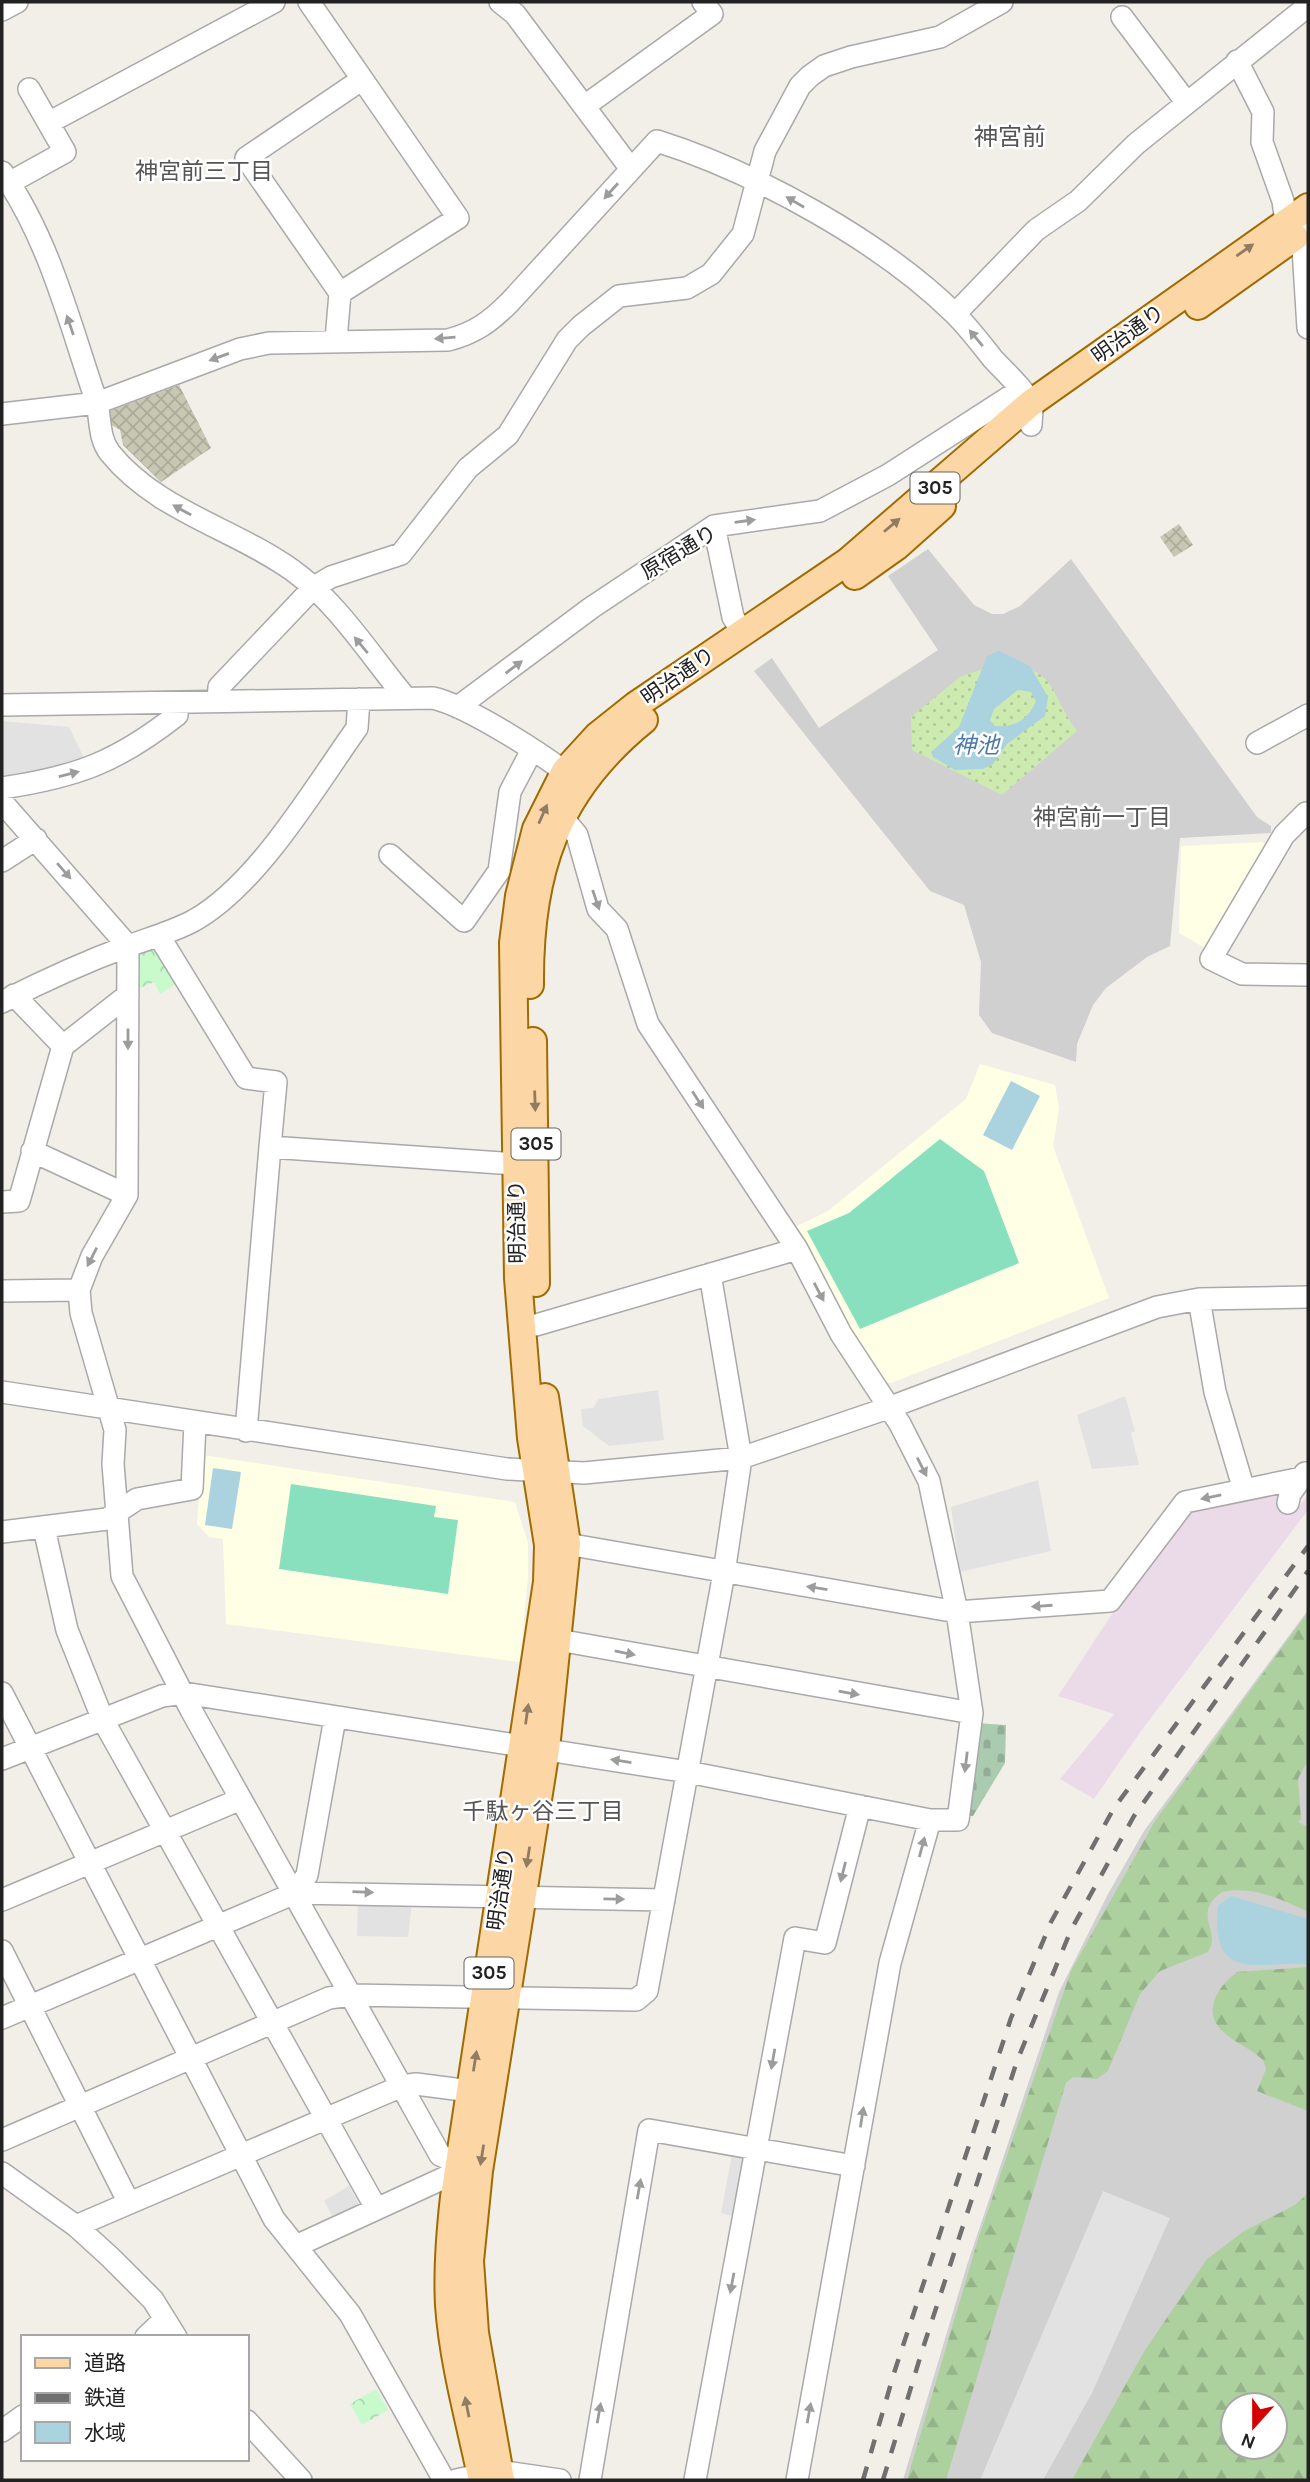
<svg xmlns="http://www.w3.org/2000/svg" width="1310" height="2482" font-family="Karla,'Noto Sans JP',sans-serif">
	<defs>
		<pattern id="construction-cross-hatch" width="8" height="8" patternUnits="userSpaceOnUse" patternTransform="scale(1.75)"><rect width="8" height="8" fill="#c7c7b4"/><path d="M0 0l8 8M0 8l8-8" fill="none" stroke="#abab9a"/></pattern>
		<pattern id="forest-firs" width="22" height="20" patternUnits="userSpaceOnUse" patternTransform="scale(1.75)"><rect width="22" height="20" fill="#add19e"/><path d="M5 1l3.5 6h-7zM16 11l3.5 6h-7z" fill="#95b388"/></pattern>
		<pattern id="cemetery-stones" width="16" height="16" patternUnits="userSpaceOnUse" patternTransform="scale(1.75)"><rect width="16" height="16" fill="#aacbaf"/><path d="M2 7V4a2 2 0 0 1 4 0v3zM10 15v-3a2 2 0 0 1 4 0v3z" fill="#92ae96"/></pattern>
		<pattern id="park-crowns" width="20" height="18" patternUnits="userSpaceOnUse" patternTransform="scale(1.75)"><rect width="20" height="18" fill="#c8facc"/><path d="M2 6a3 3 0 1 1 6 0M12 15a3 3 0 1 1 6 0" fill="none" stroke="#acd6af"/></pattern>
		<pattern id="garden-dots" width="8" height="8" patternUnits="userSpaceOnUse" patternTransform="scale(1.75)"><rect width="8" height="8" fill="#cdebb0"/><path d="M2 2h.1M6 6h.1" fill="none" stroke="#b0c997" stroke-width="1.8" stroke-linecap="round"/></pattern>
	</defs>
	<rect width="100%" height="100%" fill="#f2efe9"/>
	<path fill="#ebdbe8" d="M1273,1492L1297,1509L1308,1495V1510L1141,1731L1094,1799L1060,1779L1114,1714L1058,1696L1114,1611L1190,1510Z"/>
	<path fill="#ffffe5" d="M1263,842L1270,853L1212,952L1179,933L1181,846Z
		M980,1064L1055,1085L1059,1108L1053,1146L1109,1298L891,1383L879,1381L791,1229L828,1211L966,1099Z
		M202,1455L515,1502L528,1543V1577L520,1662L226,1624L223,1539L209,1537L197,1524Z"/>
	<path fill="#d0d0d0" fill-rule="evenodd" d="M928,549L974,605L992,614H1003L1020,606L1071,559L1257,817L1271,826V833L1180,838L1170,946L1147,957L1106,988L1093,1005L1077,1044L1076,1062L992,1033L979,1015L981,962L964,905L930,891L754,671L772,658L819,728L938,650L888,576Z
		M1308,1610V2480H903L967,2265L1059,1992L1108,1894L1144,1831ZM1233,2405H1275V2447H1233Z"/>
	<path fill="url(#construction-cross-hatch)" d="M179,385L211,448L161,482L123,445L120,430L110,424V411Z
		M1179,524L1193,545L1174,557L1160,537Z"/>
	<path fill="url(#forest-firs)" fill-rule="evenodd" d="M1308,1612V1760L1298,1779L1301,1819L1298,1822L1308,1827V1912C1281,1899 1252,1885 1222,1892C1191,1914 1222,1931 1208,1952L1160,1971L1140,1994L1108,2071L1097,2079L1073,2077L1066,2083L946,2480H907L979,2236L1071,1971L1155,1821Z
		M1308,1967V2111L1257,2091L1266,2069L1263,2060C1245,2043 1205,2033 1214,2002C1218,1989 1226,1981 1237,1972Z
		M1308,2193V2480H1072L1145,2350L1207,2259L1244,2231L1295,2205ZM1233,2405H1275V2447H1233Z"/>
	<path fill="url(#cemetery-stones)" d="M975,1723L1006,1725L1005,1763L973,1816L963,1815Z"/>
	<path fill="url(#park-crowns)" d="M157,943L179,982L160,994L154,982L136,990L133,950Z
		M376,2389L388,2410L362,2425L350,2404Z"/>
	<path fill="url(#garden-dots)" d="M1003,662C1061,673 1046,689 1077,731L1002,795L912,750L911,717L960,677Z"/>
	<path fill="#88e0be" d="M940,1139L984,1171L1019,1263L860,1329L807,1231L849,1213Z
		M291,1484L436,1506L434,1517L458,1520L448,1594L279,1569Z"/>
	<path fill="#e2e2e2" d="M2,721L69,727L83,756L82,764L2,777Z
		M658,1390L664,1440L609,1446L583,1426L581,1409L593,1408L599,1399Z
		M1125,1396L1135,1431L1131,1433L1139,1465L1092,1469L1077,1415Z
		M1038,1480L1051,1551L960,1572L951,1507Z
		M358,1900L412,1902L408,1937L357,1936Z
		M732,2154L746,2158L736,2217L721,2213Z
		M349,2186L360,2206L334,2219L324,2201Z
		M1103,2191L1170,2218L1092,2393L1043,2480H980Z"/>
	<path fill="#aad3df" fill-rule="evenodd" d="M999,651L1030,666L1048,697L1045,716L1007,744L993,764L983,769L955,770L933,757L931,752L959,727L987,656ZM1018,690L1031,692L1036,701C1029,719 1014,728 995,726L990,720L994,709Z
		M1011,1081L1040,1096L1012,1150L983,1135Z
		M213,1468L241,1472L232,1529L205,1525Z
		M1231,1896L1308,1919V1964C1253,1962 1211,1982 1218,1906Z"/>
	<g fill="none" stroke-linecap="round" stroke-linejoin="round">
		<defs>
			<path id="minor" d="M309,2L458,218L340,293L336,340
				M500,2L515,14L631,169
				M2,10L17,2
				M1122,17L1187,103
				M1237,61L1263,112L1262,142L1283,201L1286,222
				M586,105L712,14L703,2
				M50,122L274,2
				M2,172C49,239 69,321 95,397C102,417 97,436 110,453C157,511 233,528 292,570C337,602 370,655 405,697
				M9,183L65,152L29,89
				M1302,232L1308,328
				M340,293L246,158L361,80
				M955,314L1036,230L1078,201L1136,144L1308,6
				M2,414L97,403L240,349L269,343L448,340C475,333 490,322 510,302L657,141C755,172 881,241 955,314C969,328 981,344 993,359C1002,369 1027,392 1031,404C1033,410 1031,419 1031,425
				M714,526L733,617L742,632
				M218,701L219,687L314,587L331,577L401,554L468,468L508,435L567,340L581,326L619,296L687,288L711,274L743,234L765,151L800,86L810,76L824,66L851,57L940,37L1002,2
				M2,705L433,698C468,706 546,756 575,780
				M458,707L591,608L714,526L820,511L888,475L1020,390
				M1257,743L1308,715
				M2,788C77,777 117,762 177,715L178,703
				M2,802L128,946L127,1195L92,1256L79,1290L81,1313L115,1430L113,1464L122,1576L191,1710L440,2155L459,2164
				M1306,813L1284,835L1211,959L1242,974L1308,975
				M390,855L464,921L499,871L510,792L532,750
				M2,861L36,839
				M159,936L246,1078L276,1082L270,1147L530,1165
				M2,1002C43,981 85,962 128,946C150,938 172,932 193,921C258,885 314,788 357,728L359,699
				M63,1046L128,995
				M32,1151L127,1195
				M2,1202L19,1201L63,1046L14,995
				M2,1291L79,1290
				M1199,1299L1215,1392L1244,1490
				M536,1325L797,1249
				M2,1392L507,1469L584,1473L741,1458L888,1408L1157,1307L1199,1299L1308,1297
				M246,1431L270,1147
				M1288,1503L1290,1494L1305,1473
				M44,1528L67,1630L103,1720L376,2208
				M2,1532L107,1519L137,1499L192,1489L195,1423
				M567,1544L957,1612L1110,1601L1185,1502L1302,1478
				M558,1640L972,1713
				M2,1693L274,2219L350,2314L444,2480
				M2,1759L162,1696L184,1693L688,1772L930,1820H958L972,1713L957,1612L929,1481L900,1424L841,1334L797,1249L648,1024L617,929L598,909L577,835L562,817
				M295,1893L307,1875L335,1718
				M2,1900L241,1799
				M2,1951L129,2203
				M2,2018L295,1893L664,1900
				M2,2140L329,1998L350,1995L636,2000L647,1991L724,1573L741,1458L710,1274
				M2,2173L76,2226L110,2257L153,2300L176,2337
				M76,2226L402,2086L416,2084L470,2091
				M296,2246L457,2172
				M146,2337L164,2320
				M247,2421L301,2480
				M2,2431L23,2416
				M456,2480L499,2471L560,2480
				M590,2480L649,2130L854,2166
				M695,2480L795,1938L825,1943L860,1806
				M797,2480L890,1963L930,1820"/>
			<path id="major" d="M1198,306L1295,237
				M855,576L896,547L942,506
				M530,985C529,873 555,792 644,720
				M533,1041L536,1283
				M482,2480C470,2423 453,2363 449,2305C447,2268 450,2233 454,2197L547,1582L548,1545L531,1438L518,1278L513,943L519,896L536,829L565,771L597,736L636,705L847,562L1031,403L1308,207
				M501,2480L475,2333L470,2261L479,2171L546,1749L567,1544L545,1397"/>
		</defs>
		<use href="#minor" stroke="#a9a9a9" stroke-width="24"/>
		<use href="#major" stroke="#a06b00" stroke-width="30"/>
		<use href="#minor" stroke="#fff" stroke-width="21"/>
		<use href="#major" stroke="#fcd6a4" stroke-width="26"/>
		<path stroke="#707070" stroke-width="4.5" stroke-dasharray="14 14" stroke-linecap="butt" d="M863,2480L894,2373L1011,2018L1051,1922L1114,1808L1308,1546
			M883,2480L922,2351L1017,2061L1071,1930L1134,1816L1308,1571"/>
	</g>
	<defs><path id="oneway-solid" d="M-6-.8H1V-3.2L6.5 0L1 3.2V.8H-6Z" transform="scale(1.75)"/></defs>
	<g fill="#9c9c9c">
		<use href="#oneway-solid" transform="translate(611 191) rotate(132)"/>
		<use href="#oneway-solid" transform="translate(795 202) rotate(-150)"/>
		<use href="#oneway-solid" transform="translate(70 325) rotate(-109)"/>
		<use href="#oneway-solid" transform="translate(445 338) rotate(175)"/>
		<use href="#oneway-solid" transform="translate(976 338) rotate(-130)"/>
		<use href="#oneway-solid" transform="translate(219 357) rotate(160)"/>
		<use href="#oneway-solid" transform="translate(182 510) rotate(-151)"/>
		<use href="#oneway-solid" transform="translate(745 521) rotate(-8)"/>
		<use href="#oneway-solid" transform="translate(361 645) rotate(-130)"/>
		<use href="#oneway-solid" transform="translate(514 667) rotate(-37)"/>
		<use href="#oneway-solid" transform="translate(69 774) rotate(-14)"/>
		<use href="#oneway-solid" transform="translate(64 871) rotate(49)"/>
		<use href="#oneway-solid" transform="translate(596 900) rotate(71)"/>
		<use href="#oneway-solid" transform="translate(128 1039) rotate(90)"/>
		<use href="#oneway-solid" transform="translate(698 1100) rotate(57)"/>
		<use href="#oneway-solid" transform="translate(92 1257) rotate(117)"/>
		<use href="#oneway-solid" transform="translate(819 1292) rotate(62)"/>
		<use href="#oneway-solid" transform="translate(922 1467) rotate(63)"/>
		<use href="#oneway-solid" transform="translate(1211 1497) rotate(168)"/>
		<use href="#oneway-solid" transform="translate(817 1588) rotate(-171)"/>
		<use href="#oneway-solid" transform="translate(1042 1606) rotate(176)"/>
		<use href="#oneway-solid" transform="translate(625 1653) rotate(11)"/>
		<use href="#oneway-solid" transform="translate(849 1693) rotate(10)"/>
		<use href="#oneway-solid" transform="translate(621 1761) rotate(-171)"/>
		<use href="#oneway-solid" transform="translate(966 1762) rotate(97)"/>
		<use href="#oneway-solid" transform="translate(922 1847) rotate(-75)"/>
		<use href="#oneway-solid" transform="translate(843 1872) rotate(104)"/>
		<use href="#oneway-solid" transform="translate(363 1892) rotate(2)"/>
		<use href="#oneway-solid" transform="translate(614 1899) rotate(1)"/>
		<use href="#oneway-solid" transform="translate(773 2059) rotate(100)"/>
		<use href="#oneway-solid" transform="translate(862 2117) rotate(-81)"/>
		<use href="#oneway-solid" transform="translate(639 2189) rotate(-80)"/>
		<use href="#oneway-solid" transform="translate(732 2283) rotate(101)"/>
		<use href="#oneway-solid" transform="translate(599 2413) rotate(-80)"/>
		<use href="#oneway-solid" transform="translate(809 2413) rotate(-80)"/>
	</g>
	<g fill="#8f7c63">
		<use href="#oneway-solid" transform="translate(1245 250) rotate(-35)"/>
		<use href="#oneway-solid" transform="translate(892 525) rotate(-40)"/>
		<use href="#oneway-solid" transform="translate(543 814) rotate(-66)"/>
		<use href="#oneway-solid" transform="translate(535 1101) rotate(88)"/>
		<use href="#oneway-solid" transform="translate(527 1714) rotate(-82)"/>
		<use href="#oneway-solid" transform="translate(528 1857) rotate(99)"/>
		<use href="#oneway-solid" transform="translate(475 2061) rotate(-81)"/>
		<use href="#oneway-solid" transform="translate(482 2155) rotate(99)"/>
		<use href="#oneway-solid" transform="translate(467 2407) rotate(-101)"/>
	</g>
	<g text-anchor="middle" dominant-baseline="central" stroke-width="5" stroke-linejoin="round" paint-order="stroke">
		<g fill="#fff" stroke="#646464" stroke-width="2">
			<rect x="910.5" y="472.5" width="49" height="31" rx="5"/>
			<rect x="511.5" y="1128.5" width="49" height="31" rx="5"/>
			<rect x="464.5" y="1957.5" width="49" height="31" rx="5"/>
		</g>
		<g font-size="19" font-weight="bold" fill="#222">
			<text x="935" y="488">305</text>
			<text x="536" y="1144">305</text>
			<text x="489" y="1973">305</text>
		</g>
		<g font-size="21" fill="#222" stroke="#fff">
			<text transform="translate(1128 334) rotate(-36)">明治通り</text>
			<text transform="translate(679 552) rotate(-31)">原宿通り</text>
			<text transform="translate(678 676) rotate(-35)">明治通り</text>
			<text transform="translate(517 1222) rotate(-91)">明治通り</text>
			<text transform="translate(501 1889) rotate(-82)">明治通り</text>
		</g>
		<g font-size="23" fill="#555" stroke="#fff">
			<text x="204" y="171">神宮前三丁目</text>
			<text x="1102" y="817">神宮前一丁目</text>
			<text x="543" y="1811">千駄ヶ谷三丁目</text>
		</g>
		<g font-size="23" font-style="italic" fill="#4a7aab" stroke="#fff">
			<text x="976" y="745">神池</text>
		</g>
		<g font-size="24" fill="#555" stroke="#fff">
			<text x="1010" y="137">神宮前</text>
		</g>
	</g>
	<rect width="1310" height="2482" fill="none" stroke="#222222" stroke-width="7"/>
	<rect x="21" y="2335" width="228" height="126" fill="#ffffff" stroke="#a7a7a7" stroke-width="2"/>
	<rect x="35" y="2358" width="35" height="10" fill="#fcd6a4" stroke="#a7a7a7" stroke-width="2"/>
	<text x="84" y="2370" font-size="21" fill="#222222">道路</text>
	<rect x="35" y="2393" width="35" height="10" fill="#707070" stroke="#a7a7a7" stroke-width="2"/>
	<text x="84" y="2405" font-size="21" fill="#222222">鉄道</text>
	<rect x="35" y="2422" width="35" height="21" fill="#aad3df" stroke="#a7a7a7" stroke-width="2"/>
	<text x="84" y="2440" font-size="21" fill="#222222">水域</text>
	<g transform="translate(1254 2426) rotate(201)"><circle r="33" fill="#ffffff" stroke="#a7a7a7" stroke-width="2"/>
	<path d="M0-5L12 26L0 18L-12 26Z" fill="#d40000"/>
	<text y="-10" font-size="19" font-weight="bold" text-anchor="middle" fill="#222222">N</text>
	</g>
</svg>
